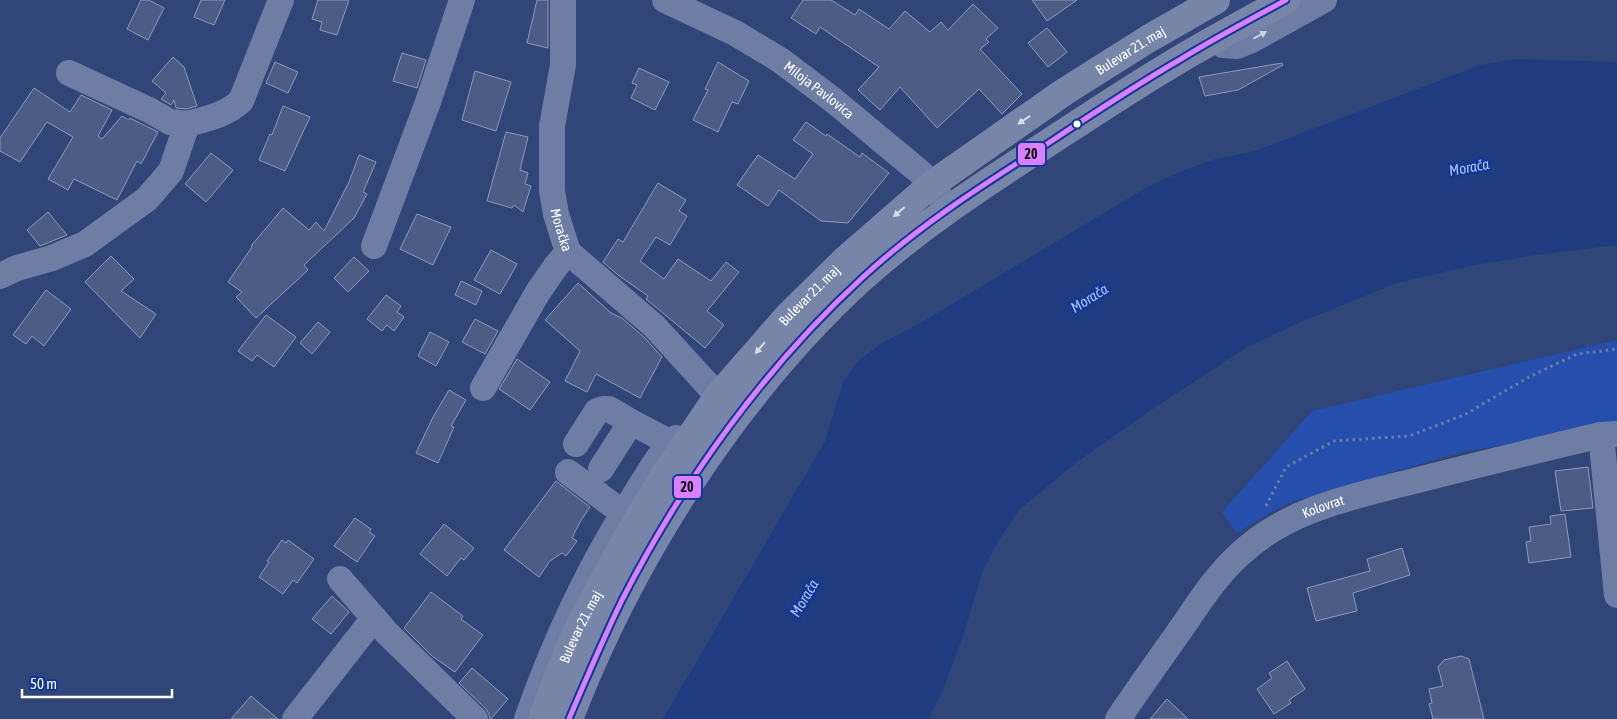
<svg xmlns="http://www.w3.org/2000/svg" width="1617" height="719" font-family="'Asap Condensed',sans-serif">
	<rect width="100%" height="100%" fill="#304578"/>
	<path fill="#264fad" d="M1617,340V426L1461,452L1285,504L1237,533L1222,512L1312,411Z"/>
	<path fill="#203c81" d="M1515,59L1617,62V245L1536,255L1470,266L1397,283L1303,321L1247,347L1154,408L1077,462L1019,510L997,543L982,573L963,636L942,693L928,719H663L825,441L844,380L859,360L882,343L922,322L1144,189L1184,170L1216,159L1255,151L1480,65Z"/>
	<path fill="#4b5d85" stroke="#8e9ab8" d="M141,0H149L164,8L148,40L127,29Z
		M201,0H225L214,25L194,17Z
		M318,0H349L337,35L320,30L322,22L312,19Z
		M537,0H548V48L527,43Z
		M803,0H831L855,15L859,9L889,29L905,11L930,32L941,22L948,30L973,4L998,28L986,39L989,42L980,49L1022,94L1002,114L979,89L937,128L900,87L880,110L858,90L879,67L820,27L816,34L791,18Z
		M1032,0H1077L1047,21Z
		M1047,28L1067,52L1048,67L1028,43Z
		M402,53L426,60L417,88L393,81Z
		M173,57L184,67L197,106L186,109L176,108L174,100L171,105L161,99L166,93L152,81Z
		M275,62L298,72L288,93L266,83Z
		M718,62L749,81L738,104L732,102L718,132L693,120L708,90L705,89Z
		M1282,63L1283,65L1238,90L1205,96L1199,77Z
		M639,68L669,82L655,110L631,98L637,85L632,83Z
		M475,71L511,82L496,131L462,120Z
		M34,88L70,112L81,95L112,110L98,136L102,139L122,116L129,120L130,118L158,132L141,164L137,161L117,200L74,179L68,190L48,179L73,137L47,122L20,162L0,151V138Z
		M283,106L310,117L285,171L259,160L270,134L272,135Z
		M806,122L826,136L827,134L860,157L862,153L889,173L848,223L821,221L779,190L768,206L737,185L758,155L795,179L813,154L793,140Z
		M506,132L528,137L520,170L528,173L525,184L531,186L523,212L514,205L512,208L487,201Z
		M211,153L233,170L206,202L185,184Z
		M359,155L376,162L363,192L367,194L354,218L304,265L308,270L256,318L236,297L242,292L228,282L252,247L251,246L283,208L309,230L316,222L324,231L349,182Z
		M658,183L686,200L679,211L687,216L670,245L656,237L640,261L664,279L678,259L711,281L726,262L739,272L707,311L724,325L705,348L646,299L648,296L618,275L603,262L618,239L623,242Z
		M48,212L67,235L40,246L27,230Z
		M417,214L451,227L433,265L400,249Z
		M491,250L517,264L500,294L474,280Z
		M111,256L134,279L121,291L156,314L140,338L85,282Z
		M354,257L369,271L348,292L334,278Z
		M461,281L482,291L476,305L455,295Z
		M578,283L611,313L622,318L644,337L662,357L640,398L596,374L587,392L565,381L580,351L545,320Z
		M46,290L71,309L44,346L32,336L26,344L13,335Z
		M386,295L401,306L397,312L404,317L394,331L387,325L382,331L367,319Z
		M266,315L296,337L274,367L257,355L252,361L238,351Z
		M475,319L498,331L485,354L462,342Z
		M318,322L330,332L312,354L300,343Z
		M430,332L449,342L436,366L418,356Z
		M517,359L550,382L530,410L499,389Z
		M449,390L466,400L451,426L454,427L438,463L416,453L433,417Z
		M1588,467L1593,508L1561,511L1555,471Z
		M556,481L590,507L580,522L572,538L577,541L566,556L562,553L550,561L539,577L504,550Z
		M1565,514L1571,557L1529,563L1526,542L1531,541L1529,527L1551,524L1550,516Z
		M355,518L371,529L369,532L375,536L357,562L334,546Z
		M444,524L474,548L464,560L461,558L447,576L420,554Z
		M282,540L286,543L288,540L314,559L297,583L293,580L283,594L259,577L269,562L267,561Z
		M1402,548L1410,575L1353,593L1357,611L1316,621L1307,588L1370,571L1367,559Z
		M431,592L463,616L461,619L483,635L455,672L432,656L404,628Z
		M332,596L349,612L331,634L312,619Z
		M1461,656L1469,659L1484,719H1433L1429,704L1432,703L1429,689L1443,686L1438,667L1444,660Z
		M1287,661L1305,689L1289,700L1291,703L1274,714L1257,689L1272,678L1269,673Z
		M472,668L508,699L491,719H490L489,714L485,708L459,683Z
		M251,696L278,719H231Z
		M1167,699L1188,719H1150Z"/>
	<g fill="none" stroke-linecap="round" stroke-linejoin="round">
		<path stroke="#6e7da3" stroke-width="3" stroke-dasharray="2.5 4" stroke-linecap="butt" d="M1266,506L1286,467L1334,441L1409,436L1464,415L1529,377L1577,354L1617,349"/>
		<g stroke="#6e7da3" stroke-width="26">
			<path id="s1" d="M563,0V65L552,126V191L556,214L568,252L654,326L718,396"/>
			<path id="s2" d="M665,0L735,33L780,60L833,100L921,173L950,209"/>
			<path d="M1217,39L1223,45L1237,46L1252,40L1324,0"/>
			<path d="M69,73L149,110L170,122L187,124"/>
			<path d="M374,246L428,102L462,0"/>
			<path d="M0,276L17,268L52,258L85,244L147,199L171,171L187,124C206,119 226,115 241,101L281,0"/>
			<path d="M483,388L538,292L556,266L568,252"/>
			<path d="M1601,435L1617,595"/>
			<path d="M576,444L597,411L603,409H609L631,422L671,443"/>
			<path d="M601,469L631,422"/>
			<path d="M568,472L623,513"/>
			<path d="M340,579L386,632L475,719"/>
			<path d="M295,719L374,618"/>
			<path d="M527,719C555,639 592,561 638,490C649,473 660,452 676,438"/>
			<path id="s3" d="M1118,719C1139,688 1161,657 1183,626C1200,601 1216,576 1239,555C1287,509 1352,497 1414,481C1476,465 1538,450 1601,435L1617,434"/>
		</g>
		<g stroke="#7786a8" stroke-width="28">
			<path id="s4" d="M542,719L568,651L580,625L629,534L665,474L718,396L788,316L846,259L931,185L1064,92L1148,39L1216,0"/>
			<path d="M569,719C631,558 734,395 862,278C919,227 984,184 1048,143C1088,117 1127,91 1167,67C1206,43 1246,22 1286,0"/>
		</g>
		<defs>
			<path id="bus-1" d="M569,719C586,679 603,639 622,600C683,481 764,368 862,278C917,227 981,186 1044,146C1089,116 1134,86 1181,59C1215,38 1251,19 1286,0"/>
		</defs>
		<use href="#bus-1" stroke="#123896" stroke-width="9"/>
		<use href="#bus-1" stroke="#d880ff" stroke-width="5"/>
	</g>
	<defs><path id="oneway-solid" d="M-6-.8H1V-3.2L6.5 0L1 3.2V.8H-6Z" transform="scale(1.25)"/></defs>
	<use fill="#ccd2df" href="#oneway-solid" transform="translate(1260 35) rotate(-29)"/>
	<g fill="#d6dbe5">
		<use href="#oneway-solid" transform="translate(1024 120) rotate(146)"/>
		<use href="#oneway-solid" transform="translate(899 212) rotate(139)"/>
		<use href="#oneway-solid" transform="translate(760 348) rotate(130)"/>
	</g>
	<circle fill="#fff" stroke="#123896" stroke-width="2" cx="1077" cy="124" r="4.5"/>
	<g text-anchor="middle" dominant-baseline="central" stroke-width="5" stroke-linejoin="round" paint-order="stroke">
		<g font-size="14" fill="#fff" stroke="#123896">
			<text stroke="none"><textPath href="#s4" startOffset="910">Bulevar 21. maj</textPath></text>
			<text stroke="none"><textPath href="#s2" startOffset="179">Miloja Pavlovica</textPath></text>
			<text stroke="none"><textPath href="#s1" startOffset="232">Moračka</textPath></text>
			<text stroke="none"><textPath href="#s4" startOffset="505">Bulevar 21. maj</textPath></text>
			<text stroke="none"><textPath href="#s3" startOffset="302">Kolovrat</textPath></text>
			<text stroke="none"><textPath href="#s4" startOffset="100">Bulevar 21. maj</textPath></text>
		</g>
		<g font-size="15" font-style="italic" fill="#adc5fa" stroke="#123896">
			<text transform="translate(1469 167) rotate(-10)">Morača</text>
			<text transform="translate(1089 298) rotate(-32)">Morača</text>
			<text transform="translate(804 598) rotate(-59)">Morača</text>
		</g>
	</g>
	<g stroke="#123896" stroke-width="2">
		<rect x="1017" y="142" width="29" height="24" rx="5" fill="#d880ff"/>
		<rect x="673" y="475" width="29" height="24" rx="5" fill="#d880ff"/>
	</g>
	<g font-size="14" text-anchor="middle" font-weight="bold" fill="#111">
		<text x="1031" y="159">20</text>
		<text x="687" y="492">20</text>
	</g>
	<path d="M22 689v8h150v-8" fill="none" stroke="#ffffff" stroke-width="2.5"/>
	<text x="30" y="689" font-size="15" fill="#ffffff" stroke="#123896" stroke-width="4" paint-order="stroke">50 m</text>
</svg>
